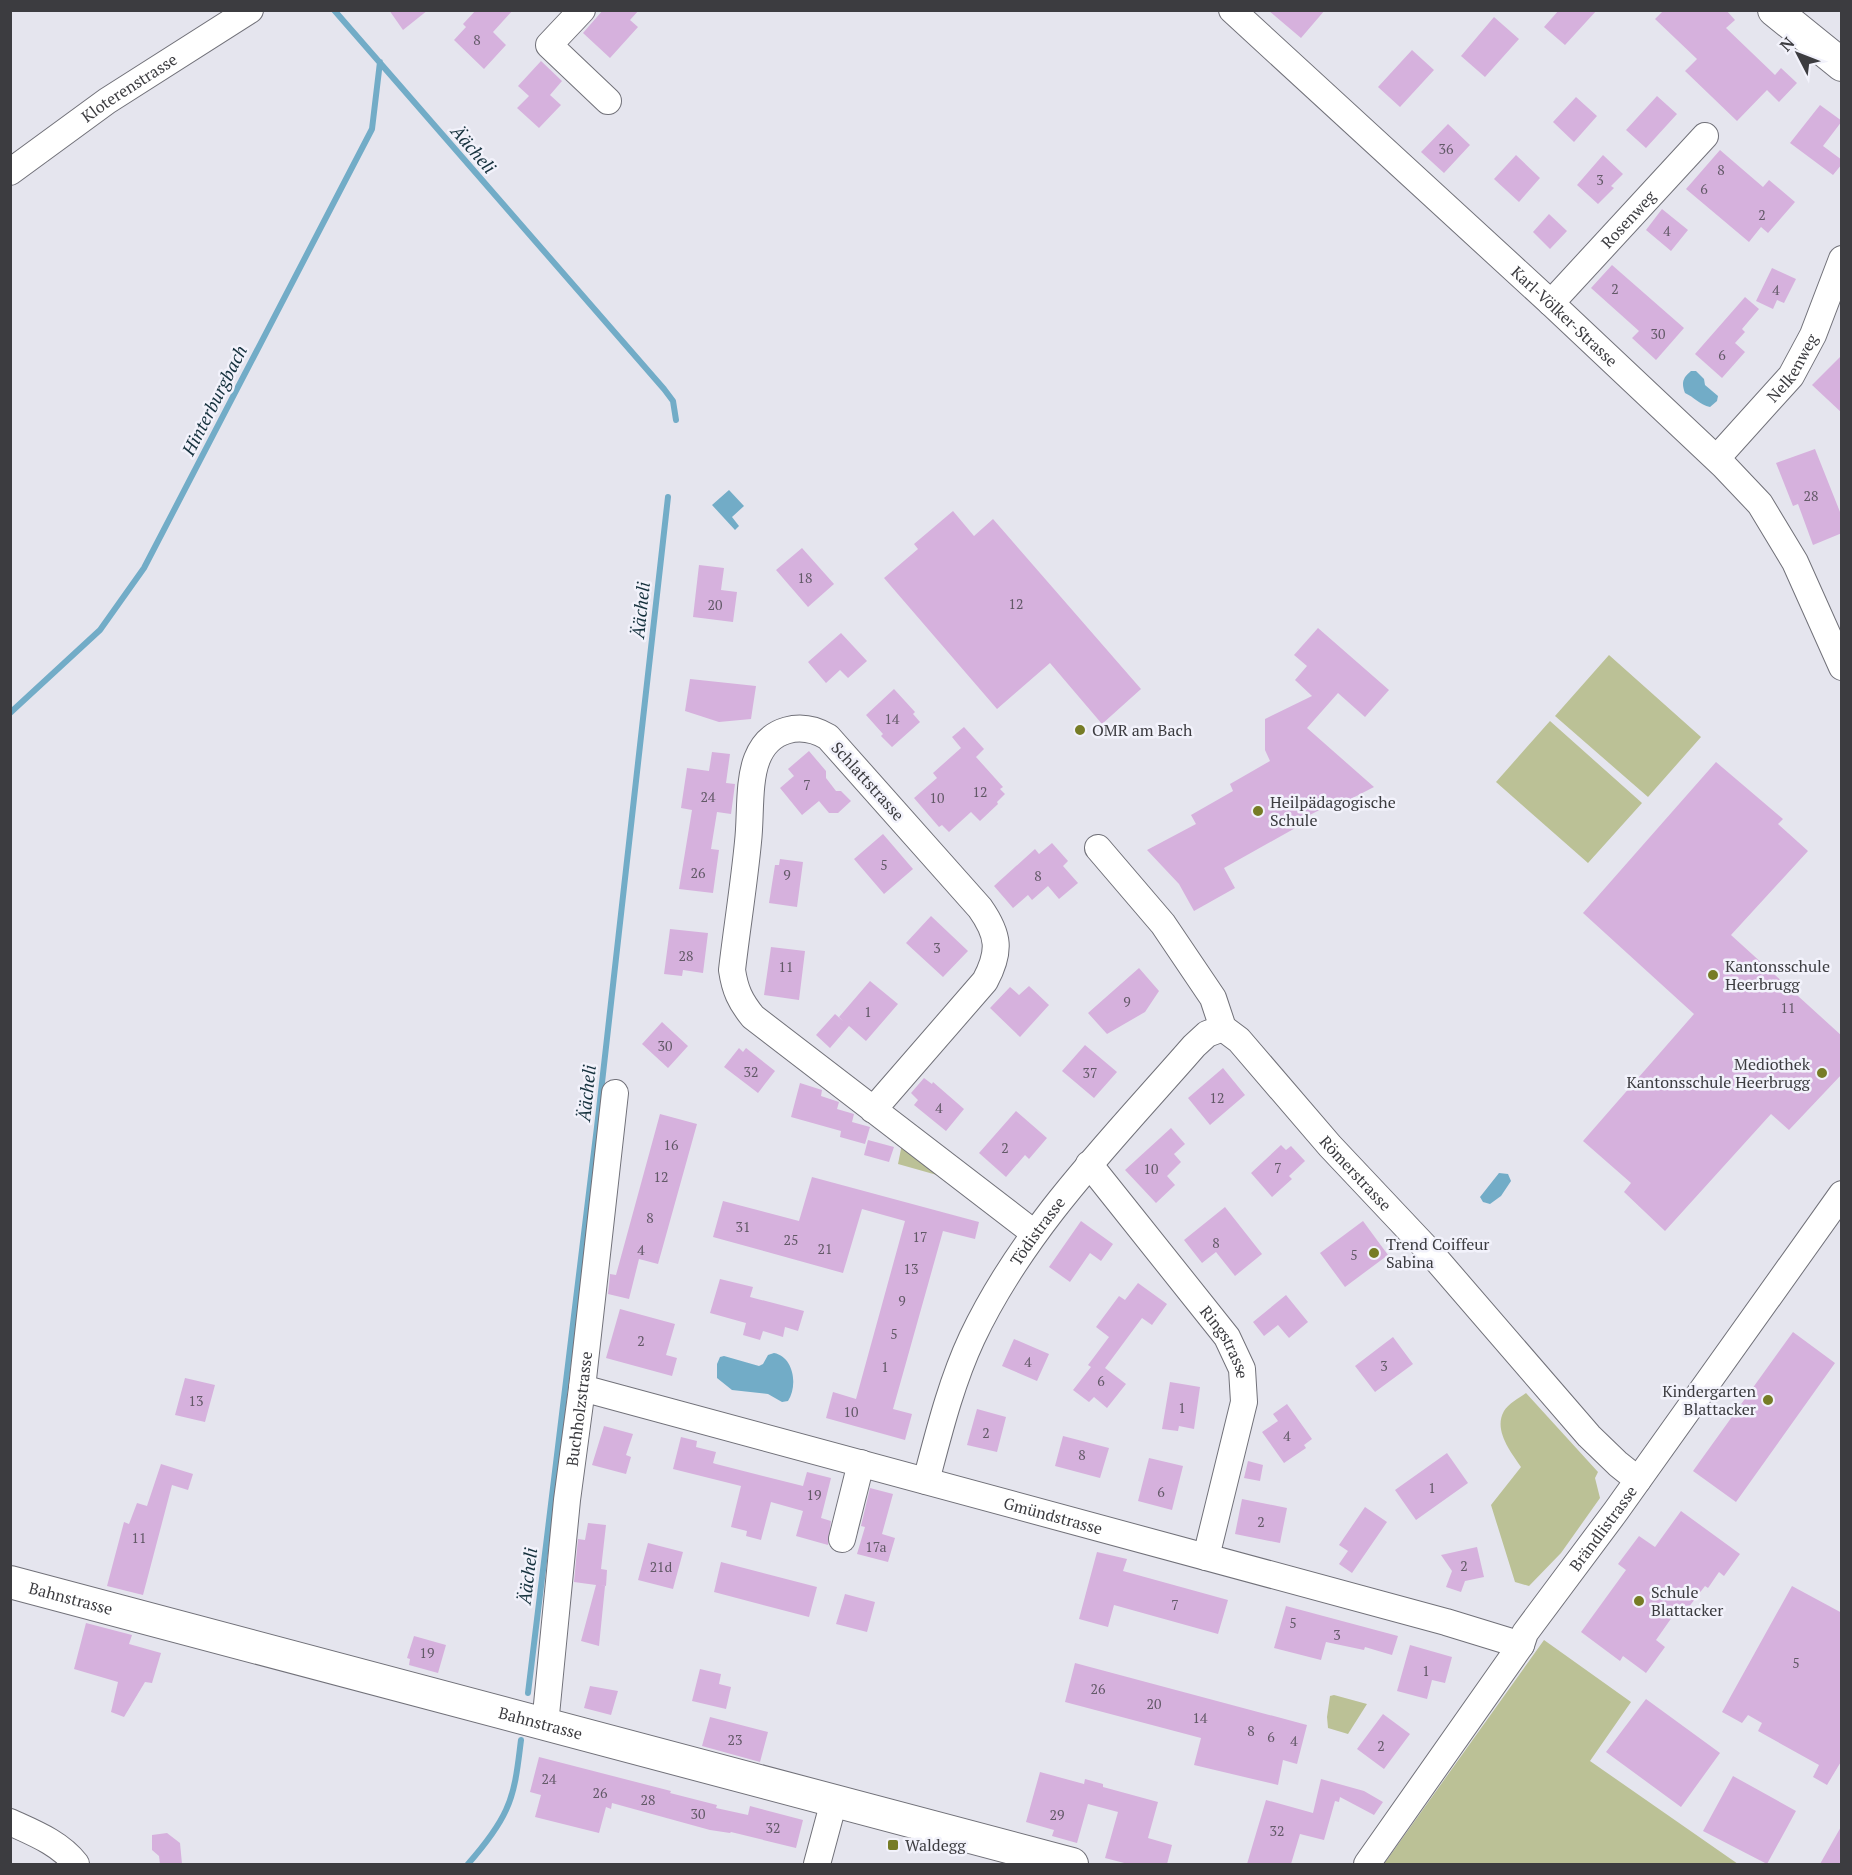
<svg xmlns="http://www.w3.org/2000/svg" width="1852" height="1875" font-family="'PT Serif',serif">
	<rect width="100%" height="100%" fill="#e5e5ee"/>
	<path fill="#bbc196" d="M1609,655L1701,737L1648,797L1555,716Z
		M1550,721L1642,803L1588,863L1496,782Z
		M902,1144L944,1177L898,1164Z
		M1526,1393L1598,1472L1595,1478L1600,1498L1561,1553L1529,1586L1515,1582L1491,1505L1521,1467C1511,1452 1493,1430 1504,1411C1508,1404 1519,1398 1526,1393Z
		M1544,1640L1631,1702L1590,1761L1738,1864H1384Z
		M1334,1695L1367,1704L1348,1734L1328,1728L1327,1717L1330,1696Z"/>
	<path fill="#72acc7" d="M1691,371H1696L1704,379L1705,385L1718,396L1717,401L1710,407C1700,405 1694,397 1685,393C1681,382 1683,378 1691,371Z
		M729,490L744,506L732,517L739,526L735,530L712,505Z
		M1499,1173L1508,1174L1511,1181L1501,1196L1490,1204L1483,1202L1480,1197Z
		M774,1353C794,1357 798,1386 788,1401L782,1402L768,1394L732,1390L717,1378V1364L720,1357L724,1356L759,1366L763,1364L768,1355Z"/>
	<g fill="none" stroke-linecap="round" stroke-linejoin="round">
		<path stroke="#72acc7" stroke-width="6" d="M334,10L664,389L673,401L676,420
			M10,713L100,630L144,568L372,129L380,62
			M528,1693L597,1127L668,497
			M468,1864C482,1848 497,1830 506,1810C516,1789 518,1763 521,1740"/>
	</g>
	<path fill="#d6b1dd" d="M389,10H428L403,30Z
		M476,10H513L493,32L506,45L484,69L454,40L466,27L463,24Z
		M603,10H639L630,20L638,27L610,58L583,33Z
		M1268,10H1325L1301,38Z
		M1559,10H1597L1565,45L1544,27Z
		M1664,10H1726L1735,20L1726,28L1775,75L1781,68L1797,83L1779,102L1767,90L1737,121L1685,71L1697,59L1655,19Z
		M1494,17L1519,39L1485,77L1461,56Z
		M1412,50L1434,70L1400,107L1378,87Z
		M541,61L562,81L550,95L561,105L539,128L517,108L529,96L518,86Z
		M1657,96L1677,114L1646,148L1626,130Z
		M1576,97L1597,116L1574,142L1553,122Z
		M1820,105L1842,121L1823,146L1842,160V164L1833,175L1790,143Z
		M1448,124L1470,145L1444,173L1421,152Z
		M1720,150L1763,187L1769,180L1795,202L1768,233L1761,227L1749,242L1686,189Z
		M1516,155L1540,178L1519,202L1494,179Z
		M1603,155L1623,174L1611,186L1614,188L1598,204L1577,185Z
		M1662,209L1688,230L1671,251L1646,230Z
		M1549,214L1567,231L1550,249L1533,232Z
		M1612,265L1684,328L1656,360L1632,338L1639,331L1591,288Z
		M1772,268L1796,279L1784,303L1777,300L1773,309L1756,301Z
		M1745,297L1759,309L1742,329L1745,332L1735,343L1745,352L1722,378L1695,354Z
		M1842,355V413L1812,385Z
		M1815,449L1842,517V533L1813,545L1798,504L1793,506L1776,463Z
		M953,511L974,536L993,519L1141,689L1102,724L1050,663L997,709L884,578L918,549L914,544Z
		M802,548L834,584L808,607L776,570Z
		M699,565L724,568L721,590L737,592L733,622L693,617Z
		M1318,628L1389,690L1365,717L1338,693L1307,728L1374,787L1335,807L1333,803L1304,818L1306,822L1224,868L1235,888L1194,911L1179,884L1147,850L1196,824L1191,815L1233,791L1230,784L1270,761L1265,750V719L1312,696L1295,680L1307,666L1294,655Z
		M841,633L867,661L848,678L840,670L826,683L808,662Z
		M690,679L756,686L751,719L719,722L685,711Z
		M894,689L915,712L913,714L920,722L892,747L881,736L883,734L866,715Z
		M964,727L984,749L976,757L1003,787L1000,789L1005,794L997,802L998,804L980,821L971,812L949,832L942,825L939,827L914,798L937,778L933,773L961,748L952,737Z
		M809,751L826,771V778L836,791H841L851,801L838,813H829L819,801L802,815L780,788L794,776L788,769Z
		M712,752L730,754L726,783L735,784L731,814L717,812L711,849L719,850L713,893L679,889L692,810L681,808L687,768L709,771Z
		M1716,762L1783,819L1778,824L1808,851L1731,935L1842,1036V1074L1789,1130L1771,1114L1665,1231L1624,1192L1631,1183L1583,1141L1694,1014L1583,913Z
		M883,834L913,869L884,894L854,859Z
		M1052,843L1068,861L1063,866L1078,883L1059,899L1048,886L1032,900L1028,895L1013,908L994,886L1035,849L1039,854Z
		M780,859L803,862L797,907L769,903L775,865H779Z
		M931,916L968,951L943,977L906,943Z
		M670,929L708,933L703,973L683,970L682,976L664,974Z
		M771,947L805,951L799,1000L764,995Z
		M1139,968L1159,991L1145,1012L1107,1034L1088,1013Z
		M870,981L898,1004L866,1041L849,1026L830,1048L816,1035L835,1014L843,1021L839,1017Z
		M1029,986L1049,1005L1020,1037L990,1008L1010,987L1019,995Z
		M662,1022L688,1046L668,1068L642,1044Z
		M1085,1045L1117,1072L1094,1098L1062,1071Z
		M739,1048L743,1052L746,1048L775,1071L758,1093L724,1067Z
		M1223,1068L1245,1095L1210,1125L1188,1098Z
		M924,1078L932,1084L933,1082L964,1109L946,1131L914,1105L918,1100L911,1093Z
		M800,1083L822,1090L821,1096L839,1102L837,1109L854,1114L852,1122L870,1127L865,1144L840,1137L841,1131L791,1117Z
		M1016,1111L1047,1138L1029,1159L1025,1155L1006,1177L979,1153Z
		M660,1114L697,1124L658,1264L639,1259L629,1299L608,1294L610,1276V1274L616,1275Z
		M1171,1128L1185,1144L1174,1154L1181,1162L1167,1176L1175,1185L1156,1203L1125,1170Z
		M868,1140L894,1147L889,1162L864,1155Z
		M1281,1145L1286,1150L1291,1146L1305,1161L1289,1176L1292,1179L1272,1197L1251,1173Z
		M812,1177L979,1222L975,1239L943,1231L893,1409L912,1414L905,1440L826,1418L833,1392L856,1399L905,1221L862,1209L843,1273L713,1237L723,1201L799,1221Z
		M1225,1207L1262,1254L1235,1276L1216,1252L1202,1263L1184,1240Z
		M1081,1221L1113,1244L1101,1261L1090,1253L1070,1282L1049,1267Z
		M1363,1221L1388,1255L1345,1287L1320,1253Z
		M720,1279L753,1287L750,1297L804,1311L798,1331L785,1327L783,1337L763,1331L760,1340L743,1335L746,1323L710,1313Z
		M1138,1283L1167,1304L1152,1325L1142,1318L1105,1368L1126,1384L1107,1408L1094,1397L1089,1402L1073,1390L1091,1367L1088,1365L1109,1337L1096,1327L1119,1296L1125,1300Z
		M1286,1295L1308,1322L1289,1338L1278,1325L1264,1336L1253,1322Z
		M620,1309L675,1324L666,1355L677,1358L672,1376L606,1358Z
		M1793,1332L1835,1363L1736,1502L1693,1471Z
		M1393,1337L1413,1364L1375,1392L1355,1366Z
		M1014,1339L1049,1354L1037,1381L1002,1366Z
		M185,1378L215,1385L205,1422L175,1415Z
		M1170,1382L1200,1387L1194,1429L1179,1426L1178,1431L1162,1429Z
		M1287,1404L1312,1439L1304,1445L1306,1448L1284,1463L1262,1432L1278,1421L1273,1414Z
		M977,1409L1006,1417L997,1452L967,1445Z
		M604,1426L633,1434L626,1455L631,1457L626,1474L592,1465Z
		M1063,1436L1109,1448L1100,1478L1055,1466Z
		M681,1437L697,1441L696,1447L716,1452L713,1463L716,1464L803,1486L807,1472L831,1478L821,1518L831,1521L828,1545L796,1536L803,1511L771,1502L761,1540L746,1536L747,1531L731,1527L741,1486L673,1469Z
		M1447,1453L1468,1483L1416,1520L1395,1490Z
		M1149,1458L1183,1466L1172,1510L1138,1501Z
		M1248,1461L1263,1465L1260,1481L1244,1478Z
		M161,1464L193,1474L188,1490L172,1485L143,1595L107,1586L124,1522L129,1524L137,1503L147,1506Z
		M870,1488L893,1494L882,1534L895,1538L888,1562L857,1554L865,1527L861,1526Z
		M1242,1499L1287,1508L1280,1543L1235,1534Z
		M1365,1507L1387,1522L1352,1573L1339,1564L1348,1551L1339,1545Z
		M1681,1511L1740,1554L1724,1576L1719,1572L1708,1588L1705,1586L1688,1608L1682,1603L1656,1640L1665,1647L1646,1673L1623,1656L1620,1661L1581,1632L1626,1570L1618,1564L1639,1536L1655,1547Z
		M588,1523L606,1525L601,1569L607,1570L606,1586L600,1585L605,1586L599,1646L581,1641L596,1585L574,1582L578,1539L585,1540Z
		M648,1543L683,1552L673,1589L638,1580Z
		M1477,1547L1484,1577L1465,1581L1461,1592L1446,1587L1452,1571L1441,1555Z
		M1097,1552L1127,1559L1123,1571L1228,1600L1218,1634L1114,1605L1108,1627L1079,1619Z
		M721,1562L817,1587L809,1617L714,1592Z
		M1792,1586L1842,1613V1760L1827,1785L1813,1777L1819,1765L1758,1731L1762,1723L1748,1715L1742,1723L1722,1712Z
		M845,1594L875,1602L867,1632L836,1624Z
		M1286,1606L1398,1636L1392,1655L1365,1647L1364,1650L1326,1642L1321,1660L1274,1648Z
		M86,1623L132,1635L129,1644L161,1653L152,1683L145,1682L124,1717L111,1712L118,1682L74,1669Z
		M414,1636L446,1645L438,1673L409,1665L410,1659L407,1658Z
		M1410,1645L1452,1657L1445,1683L1432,1680L1427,1699L1397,1691Z
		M1075,1663L1307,1725L1297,1764L1283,1760L1278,1785L1194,1765L1201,1738L1065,1702Z
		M700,1669L721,1674L719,1684L731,1687L726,1709L692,1701Z
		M590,1686L618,1691L611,1715L584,1708Z
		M1646,1699L1720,1753L1681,1807L1606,1752Z
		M1383,1714L1410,1734L1384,1769L1357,1749Z
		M710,1717L768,1732L760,1762L702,1746Z
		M539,1757L671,1791L670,1793L717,1805L716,1808L748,1815L750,1806L803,1820L796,1848L731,1832L730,1833L710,1830L612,1803L611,1809L606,1807L599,1833L535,1817L541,1795L530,1792Z
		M1040,1772L1084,1784L1085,1779L1103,1784V1787L1158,1802L1148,1838L1172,1845L1167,1864H1128L1105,1858L1118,1812L1088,1804L1077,1843L1052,1836L1054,1830L1026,1822Z
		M1733,1776L1796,1811L1767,1864L1703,1831Z
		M1321,1779L1364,1791L1383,1802L1374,1815L1340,1797L1339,1802L1335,1801L1324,1840L1300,1834L1291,1864H1247L1266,1800L1313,1813Z
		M1842,1825V1864H1820Z
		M167,1833L180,1843L182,1864H160L159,1856L152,1850V1835Z"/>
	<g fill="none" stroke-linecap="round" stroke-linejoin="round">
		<defs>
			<g id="minor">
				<path d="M582,10L549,45L608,101"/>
				<path id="s1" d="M1232,10L1551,303L1724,466L1760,504L1795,562L1842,667"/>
				<path id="s2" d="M10,172L107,101L250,10"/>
				<path id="s3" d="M1551,303L1705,136"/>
				<path id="s4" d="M1717,458L1791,376L1813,335L1842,259"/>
				<path id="s5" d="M1098,848L1163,924L1213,998L1223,1028L1239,1040L1330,1146L1430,1252L1589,1436L1618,1464L1638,1480"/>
				<path d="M873,1110L985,981C1001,951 999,935 980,908L828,737C801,721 769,728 757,759C748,782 751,817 748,842C744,884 737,927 732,970C735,990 740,1001 753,1017L1034,1233"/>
				<path id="s6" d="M1089,1164L1227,1337L1242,1369L1244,1402L1206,1557"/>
				<path id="s7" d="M582,1388L1446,1622L1521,1645"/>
				<path id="s8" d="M926,1481C939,1432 951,1383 972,1338C1025,1226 1114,1138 1194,1046L1207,1034L1223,1028"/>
				<path d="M842,1539L861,1463"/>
				<path id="s9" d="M545,1725L567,1500L582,1388L615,1093"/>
				<path d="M10,1822C34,1833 60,1843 76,1864"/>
				<path d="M817,1864L834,1801"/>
				<path id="s10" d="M1367,1864L1521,1645L1525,1633L1616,1511L1842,1194"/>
			</g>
			<g id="major">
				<path d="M1774,10L1842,65"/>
				<path id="s11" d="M10,1582L1072,1864"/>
			</g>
		</defs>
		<use href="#minor" stroke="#717179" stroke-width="28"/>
		<use href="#major" stroke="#717179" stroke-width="34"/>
		<use href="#minor" stroke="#fff" stroke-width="26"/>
		<use href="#major" stroke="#fff" stroke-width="32"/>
	</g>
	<g fill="#767c26" stroke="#f2f2fb" stroke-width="2">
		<circle cx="1080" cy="730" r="6"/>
		<circle cx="1258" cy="811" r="6"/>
		<circle cx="1713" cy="975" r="6"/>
		<circle cx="1822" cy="1073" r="6"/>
		<circle cx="1374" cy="1253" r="6"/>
		<circle cx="1768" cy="1400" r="6"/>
		<circle cx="1639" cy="1601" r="6"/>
		<rect x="887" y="1839" width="12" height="12" rx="3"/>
	</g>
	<g text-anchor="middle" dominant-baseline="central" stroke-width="5" stroke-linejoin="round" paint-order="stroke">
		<g font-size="14" fill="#625967">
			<text x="477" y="39">8</text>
			<text x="1446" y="148">36</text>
			<text x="1721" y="169">8</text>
			<text x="1600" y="179">3</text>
			<text x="1704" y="188">6</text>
			<text x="1762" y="214">2</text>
			<text x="1667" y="230">4</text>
			<text x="1615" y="288">2</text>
			<text x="1776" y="289">4</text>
			<text x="1658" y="333">30</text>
			<text x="1722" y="354">6</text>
			<text x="1811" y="495">28</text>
			<text x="805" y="577">18</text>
			<text x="1016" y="603">12</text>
			<text x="715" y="604">20</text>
			<text x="892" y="718">14</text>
			<text x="807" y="784">7</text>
			<text x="980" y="791">12</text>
			<text x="708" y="796">24</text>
			<text x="937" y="797">10</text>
			<text x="884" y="864">5</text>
			<text x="698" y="872">26</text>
			<text x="787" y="874">9</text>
			<text x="1038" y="875">8</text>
			<text x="937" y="947">3</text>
			<text x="686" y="955">28</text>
			<text x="786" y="966">11</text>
			<text x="1127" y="1001">9</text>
			<text x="1788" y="1007">11</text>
			<text x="868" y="1011">1</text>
			<text x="665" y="1045">30</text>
			<text x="751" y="1071">32</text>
			<text x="1090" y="1072">37</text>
			<text x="1217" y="1097">12</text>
			<text x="939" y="1107">4</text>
			<text x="671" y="1144">16</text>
			<text x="1005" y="1147">2</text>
			<text x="1278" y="1167">7</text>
			<text x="1151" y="1168">10</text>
			<text x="661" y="1176">12</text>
			<text x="650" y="1217">8</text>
			<text x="743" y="1226">31</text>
			<text x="920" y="1236">17</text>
			<text x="791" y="1239">25</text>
			<text x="1216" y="1242">8</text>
			<text x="825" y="1248">21</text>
			<text x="641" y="1249">4</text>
			<text x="1354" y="1254">5</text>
			<text x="911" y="1268">13</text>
			<text x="902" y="1300">9</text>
			<text x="894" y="1333">5</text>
			<text x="641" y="1340">2</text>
			<text x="1028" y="1361">4</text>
			<text x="1384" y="1365">3</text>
			<text x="885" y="1366">1</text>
			<text x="1101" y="1380">6</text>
			<text x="196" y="1400">13</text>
			<text x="1182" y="1407">1</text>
			<text x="851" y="1411">10</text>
			<text x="986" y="1432">2</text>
			<text x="1287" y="1435">4</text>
			<text x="1082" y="1454">8</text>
			<text x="1432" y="1487">1</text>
			<text x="1161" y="1491">6</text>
			<text x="814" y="1494">19</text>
			<text x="1261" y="1521">2</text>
			<text x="139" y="1537">11</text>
			<text x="876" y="1546">17a</text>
			<text x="1464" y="1565">2</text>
			<text x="661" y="1566">21d</text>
			<text x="1175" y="1604">7</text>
			<text x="1293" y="1622">5</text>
			<text x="1337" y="1634">3</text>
			<text x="427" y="1652">19</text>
			<text x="1796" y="1662">5</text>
			<text x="1426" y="1670">1</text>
			<text x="1098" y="1688">26</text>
			<text x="1154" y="1703">20</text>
			<text x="1200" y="1717">14</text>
			<text x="1251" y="1730">8</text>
			<text x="1271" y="1736">6</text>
			<text x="735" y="1739">23</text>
			<text x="1294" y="1740">4</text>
			<text x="1381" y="1745">2</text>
			<text x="549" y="1778">24</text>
			<text x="600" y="1792">26</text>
			<text x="648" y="1799">28</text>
			<text x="698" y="1813">30</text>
			<text x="1057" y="1814">29</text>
			<text x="773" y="1827">32</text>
			<text x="1277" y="1830">32</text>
		</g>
		<g font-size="16" fill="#3c3c40" stroke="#f2f2fb">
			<text stroke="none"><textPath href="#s2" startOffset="146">Kloterenstrasse</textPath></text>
			<text stroke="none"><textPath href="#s3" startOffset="114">Rosenweg</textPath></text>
			<text stroke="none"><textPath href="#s1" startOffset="452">Karl-Völker-Strasse</textPath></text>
			<text stroke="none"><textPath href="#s4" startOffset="118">Nelkenweg</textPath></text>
			<text transform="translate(868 781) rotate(48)">Schlattstrasse</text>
			<text stroke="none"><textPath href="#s5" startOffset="418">Römerstrasse</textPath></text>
			<text stroke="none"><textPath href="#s8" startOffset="276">Tödistrasse</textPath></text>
			<text stroke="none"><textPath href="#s6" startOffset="225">Ringstrasse</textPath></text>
			<text stroke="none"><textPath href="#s9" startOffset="318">Buchholzstrasse</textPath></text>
			<text stroke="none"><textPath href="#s7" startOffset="488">Gmündstrasse</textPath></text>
			<text stroke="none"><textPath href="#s10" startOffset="411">Brändlistrasse</textPath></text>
			<text stroke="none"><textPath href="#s11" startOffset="63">Bahnstrasse</textPath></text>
			<text stroke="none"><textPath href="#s11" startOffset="549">Bahnstrasse</textPath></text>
		</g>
		<g font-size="16" fill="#3c3c40" stroke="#f2f2fb" text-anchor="start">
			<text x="1092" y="730">OMR am Bach</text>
			<text x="1270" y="802">Heilpädagogische<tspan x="1270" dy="18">Schule</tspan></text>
			<text x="1725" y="966">Kantonsschule<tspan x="1725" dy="18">Heerbrugg</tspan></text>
			<text x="1810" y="1064" text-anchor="end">Mediothek<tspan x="1810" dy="18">Kantonsschule Heerbrugg</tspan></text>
			<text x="1386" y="1244">Trend Coiffeur<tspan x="1386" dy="18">Sabina</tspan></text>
			<text x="1756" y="1391" text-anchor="end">Kindergarten<tspan x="1756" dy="18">Blattacker</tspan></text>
			<text x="1651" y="1592">Schule<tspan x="1651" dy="18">Blattacker</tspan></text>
			<text x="905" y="1845">Waldegg</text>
		</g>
		<g font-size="18" font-style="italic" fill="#15313d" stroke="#f2f2fb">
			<text transform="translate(474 149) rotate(49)">Äächeli</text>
			<text transform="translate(214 400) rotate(-63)">Hinterburgbach</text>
			<text transform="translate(640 610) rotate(-84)">Äächeli</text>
			<text transform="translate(586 1093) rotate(-84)">Äächeli</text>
			<text transform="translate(527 1576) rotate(-83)">Äächeli</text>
		</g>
	</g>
	<rect width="1852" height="1875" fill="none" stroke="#3c3c40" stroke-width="24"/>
	<g transform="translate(1798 54) rotate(312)" stroke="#f2f2fb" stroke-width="4.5" paint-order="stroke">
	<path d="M0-4.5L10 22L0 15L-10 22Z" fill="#3c3c40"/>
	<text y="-9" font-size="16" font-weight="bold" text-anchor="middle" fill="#3c3c40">N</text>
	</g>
</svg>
